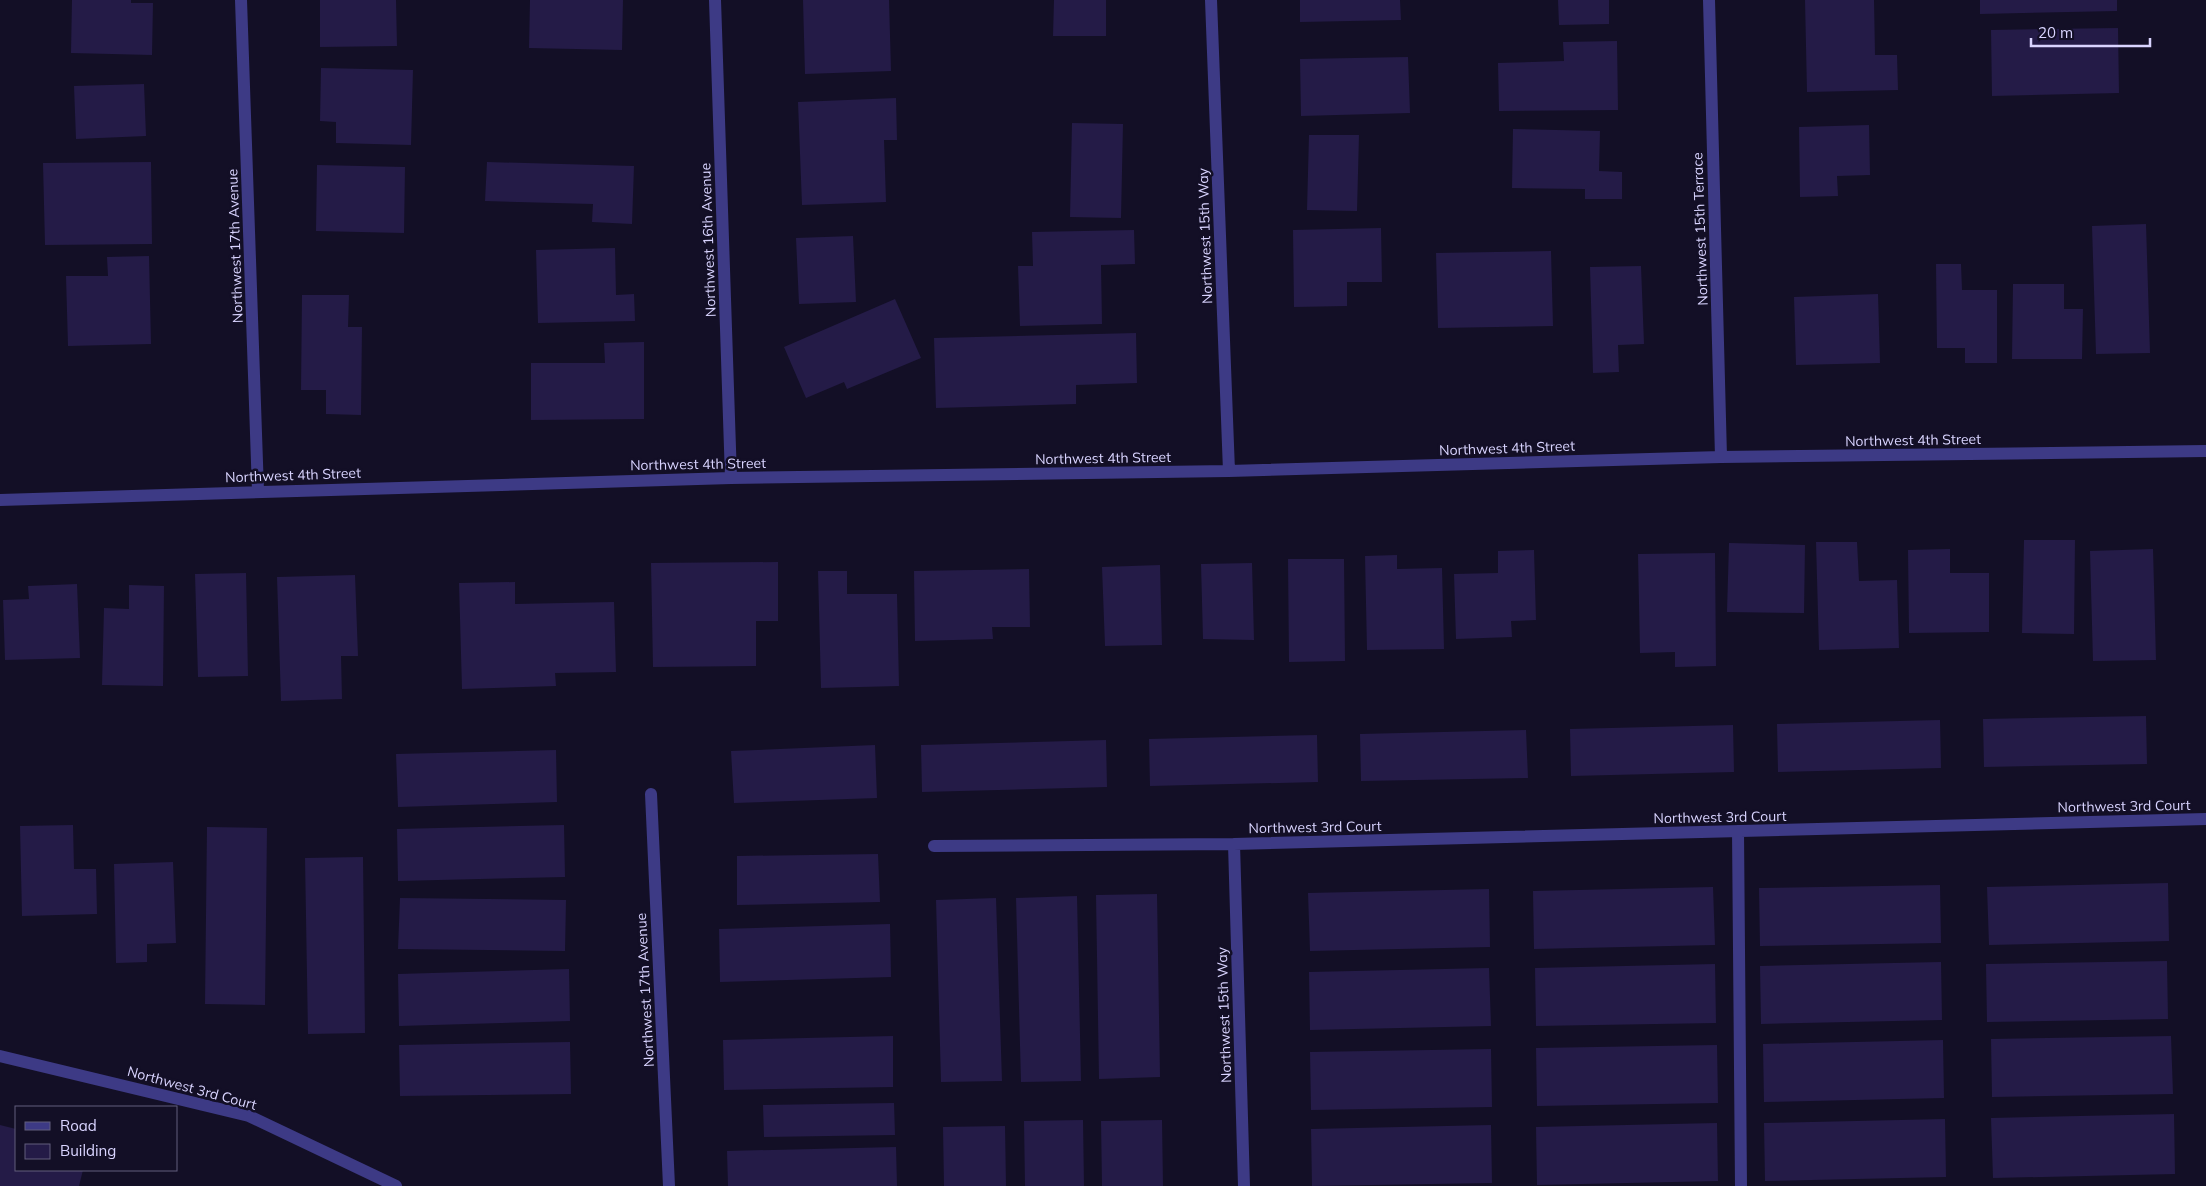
<svg xmlns="http://www.w3.org/2000/svg" width="2206" height="1186" font-family="Mulish,sans-serif">
	<rect width="100%" height="100%" fill="#130f26"/>
	<path fill="#241b47" d="M72,0H131V3H153L152,55L71,53Z
		M320,0H396L397,46L320,47Z
		M530,0H623L622,50L529,48Z
		M803,0H889L891,71L805,74Z
		M1054,0H1106V36H1053Z
		M1300,0H1400L1401,20L1300,22Z
		M1558,0H1609V24L1559,25Z
		M1805,0H1874L1875,55H1897L1898,90L1807,92Z
		M1980,0H2117V11L1980,14Z
		M2118,28L2119,93L1992,96L1991,30Z
		M1617,41L1618,110L1499,111L1498,63L1564,61L1563,42Z
		M1408,57L1410,113L1301,116L1300,59Z
		M321,68L413,70L411,145L336,143V122L320,121Z
		M144,84L146,136L76,139L74,86Z
		M896,98L897,140H884L886,202L802,205L798,102Z
		M1072,123L1123,124L1121,218L1070,217Z
		M1869,125L1870,175L1837,176L1838,196L1800,197L1799,127Z
		M1513,129L1600,131L1599,171L1622,172V199H1585V189L1512,188Z
		M1309,135H1359L1357,211L1307,210Z
		M151,162L152,244L45,245L43,163Z
		M487,162L634,166L632,224L592,222L593,204L485,201Z
		M317,165L405,167L404,233L316,231Z
		M2146,224L2150,353L2096,354L2092,226Z
		M1381,228L1382,282H1347V306L1294,307L1293,230Z
		M1134,230L1135,264L1101,265L1102,324L1020,326L1018,266H1033L1032,232Z
		M853,236L856,302L799,304L796,238Z
		M615,248L616,295L634,294L635,321L538,323L536,250Z
		M1551,251L1553,326L1438,328L1436,253Z
		M149,256L151,344L68,346L66,276H108L107,257Z
		M1936,264H1961L1962,290H1997V363H1965V348H1937Z
		M1641,266L1644,344L1618,345L1619,372L1593,373L1590,267Z
		M2013,284H2064V309H2083L2082,359H2012Z
		M1878,294L1880,363L1796,365L1794,297Z
		M302,295H349L348,327H362L361,415L326,414V390H301Z
		M895,299L921,358L847,389L844,382L806,398L784,347Z
		M1136,333L1137,383L1076,385V404L936,408L934,338Z
		M644,342V419L531,420V363H605L604,343Z
		M2024,540H2075L2074,634L2022,633Z
		M1816,542H1857L1859,581L1897,580L1899,648L1819,650Z
		M1729,543L1805,545L1804,613L1727,612Z
		M1950,549V573H1989V632L1909,633L1908,550Z
		M2153,549L2156,660L2093,661L2090,551Z
		M1534,550L1536,620L1511,621L1512,637L1456,639L1454,574L1498,573V551Z
		M1715,553L1716,666L1675,667V652L1640,653L1638,554Z
		M1397,555V569L1442,568L1444,649L1367,650L1365,556Z
		M1288,559H1344L1345,661L1289,662Z
		M778,562V621H756V666L653,667L651,563Z
		M1252,563L1254,640L1203,639L1201,564Z
		M1160,565L1162,645L1105,646L1102,567Z
		M1029,569L1030,627H992L993,639L915,641L914,571Z
		M818,571H847V594H897L899,686L821,688Z
		M246,573L248,676L198,677L195,574Z
		M355,575L358,656H341L342,699L281,701L277,577Z
		M515,582V604L614,602L616,672L555,673L556,686L462,689L459,583Z
		M77,584L80,658L5,660L3,600L29,599L28,586Z
		M129,585L164,586L163,686L102,685L104,608L129,609Z
		M2146,716L2147,764L1984,767L1983,719Z
		M1940,720L1941,768L1778,772L1777,724Z
		M1733,725L1734,772L1571,776L1570,729Z
		M1526,730L1528,778L1361,781L1360,734Z
		M1317,735L1318,782L1150,786L1149,739Z
		M1106,740L1107,787L922,792L921,745Z
		M875,745L877,798L734,803L731,751Z
		M556,750L557,802L398,807L396,754Z
		M73,825L74,869H96L97,914L22,916L20,826Z
		M564,825L565,877L398,881L397,829Z
		M207,827L267,828L265,1005L205,1004Z
		M878,854L880,902L737,905V856Z
		M363,857L365,1033L308,1034L305,858Z
		M173,862L176,943L147,944V962L116,963L114,864Z
		M2168,883L2169,941L1989,945L1987,887Z
		M1940,885L1941,943L1760,946L1759,888Z
		M1713,887L1715,945L1534,949L1533,891Z
		M1489,889L1490,947L1310,951L1308,893Z
		M1157,894L1160,1077L1099,1079L1096,895Z
		M1077,896L1081,1081L1021,1082L1016,898Z
		M400,898L566,900L565,951L398,949Z
		M996,898L1002,1081L941,1082L936,900Z
		M890,924L891,977L720,982L719,929Z
		M2167,961L2168,1019L1987,1022L1986,964Z
		M1941,962L1942,1020L1761,1024L1760,966Z
		M1715,964L1716,1023L1536,1026L1535,968Z
		M1489,968L1491,1026L1310,1030L1309,972Z
		M569,969L570,1021L399,1026L398,974Z
		M893,1036V1087L724,1090L723,1040Z
		M2171,1036L2173,1094L1992,1097L1991,1039Z
		M1943,1040L1944,1098L1764,1102L1763,1044Z
		M570,1042L571,1094L400,1096L399,1045Z
		M1717,1045L1718,1103L1537,1106L1536,1048Z
		M1491,1049L1492,1107L1311,1110L1310,1052Z
		M894,1103L895,1135L764,1137L763,1105Z
		M2174,1114L2175,1174L1993,1178L1991,1118Z
		M1945,1119L1946,1177L1765,1181L1764,1123Z
		M1083,1120L1084,1186H1025L1024,1121Z
		M1162,1120L1163,1186H1102L1101,1121Z
		M1717,1123L1718,1181L1537,1185L1536,1127Z
		M0,1125L16,1129V1170H83L79,1186H0Z
		M1491,1125L1492,1183L1312,1186L1311,1129Z
		M1005,1126L1006,1186H944L943,1127Z
		M896,1147L897,1186H728L727,1151Z"/>
	<g fill="none" stroke-linecap="round" stroke-linejoin="round">
		<path stroke="#3d3a85" stroke-width="12" d="M241,0L258,491
			M715,0L731,478
			M1211,0L1229,471
			M1709,0L1721,457
			M0,500L731,478L1229,471L1721,457L2206,451
			M651,794L669,1186
			M1738,831L1741,1186
			M1234,844L1244,1186
			M934,846L1234,844L2206,819
			M0,1056L249,1116L396,1186"/>
	</g>
	<g text-anchor="middle" dominant-baseline="central" stroke-width="5" stroke-linejoin="round" paint-order="stroke">
		<g font-size="14" fill="#d9d4ff" stroke="#130f26">
			<text transform="translate(1700 229) rotate(-92)">Northwest 15th Terrace</text>
			<text transform="translate(1205 236) rotate(-92)">Northwest 15th Way</text>
			<text transform="translate(708 240) rotate(-92)">Northwest 16th Avenue</text>
			<text transform="translate(235 246) rotate(-92)">Northwest 17th Avenue</text>
			<text transform="translate(1913 440) rotate(-1)">Northwest 4th Street</text>
			<text transform="translate(1507 448) rotate(-2)">Northwest 4th Street</text>
			<text transform="translate(1103 458) rotate(-1)">Northwest 4th Street</text>
			<text transform="translate(698 464) rotate(-1)">Northwest 4th Street</text>
			<text transform="translate(293 475) rotate(-2)">Northwest 4th Street</text>
			<text transform="translate(2124 806) rotate(-1)">Northwest 3rd Court</text>
			<text transform="translate(1720 817) rotate(-1)">Northwest 3rd Court</text>
			<text transform="translate(1315 827) rotate(-1)">Northwest 3rd Court</text>
			<text transform="translate(645 990) rotate(-93)">Northwest 17th Avenue</text>
			<text transform="translate(1224 1015) rotate(-92)">Northwest 15th Way</text>
			<text transform="translate(192 1088) rotate(15)">Northwest 3rd Court</text>
		</g>
	</g>
	<rect x="15" y="1106" width="162" height="65" fill="#130f26" stroke="#625e7d"/>
	<rect x="25" y="1122" width="25" height="8" fill="#3d3a85" stroke="#625e7d"/>
	<text x="60" y="1131" font-size="15" fill="#d9d4ff">Road</text>
	<rect x="25" y="1144" width="25" height="15" fill="#241b47" stroke="#625e7d"/>
	<text x="60" y="1156" font-size="15" fill="#d9d4ff">Building</text>
	<path d="M2031 38v8h119v-8" fill="none" stroke="#d9d4ff" stroke-width="2.5"/>
	<text x="2038" y="38" font-size="15" fill="#d9d4ff" stroke="#130f26" stroke-width="4" paint-order="stroke">20 m</text>
</svg>
